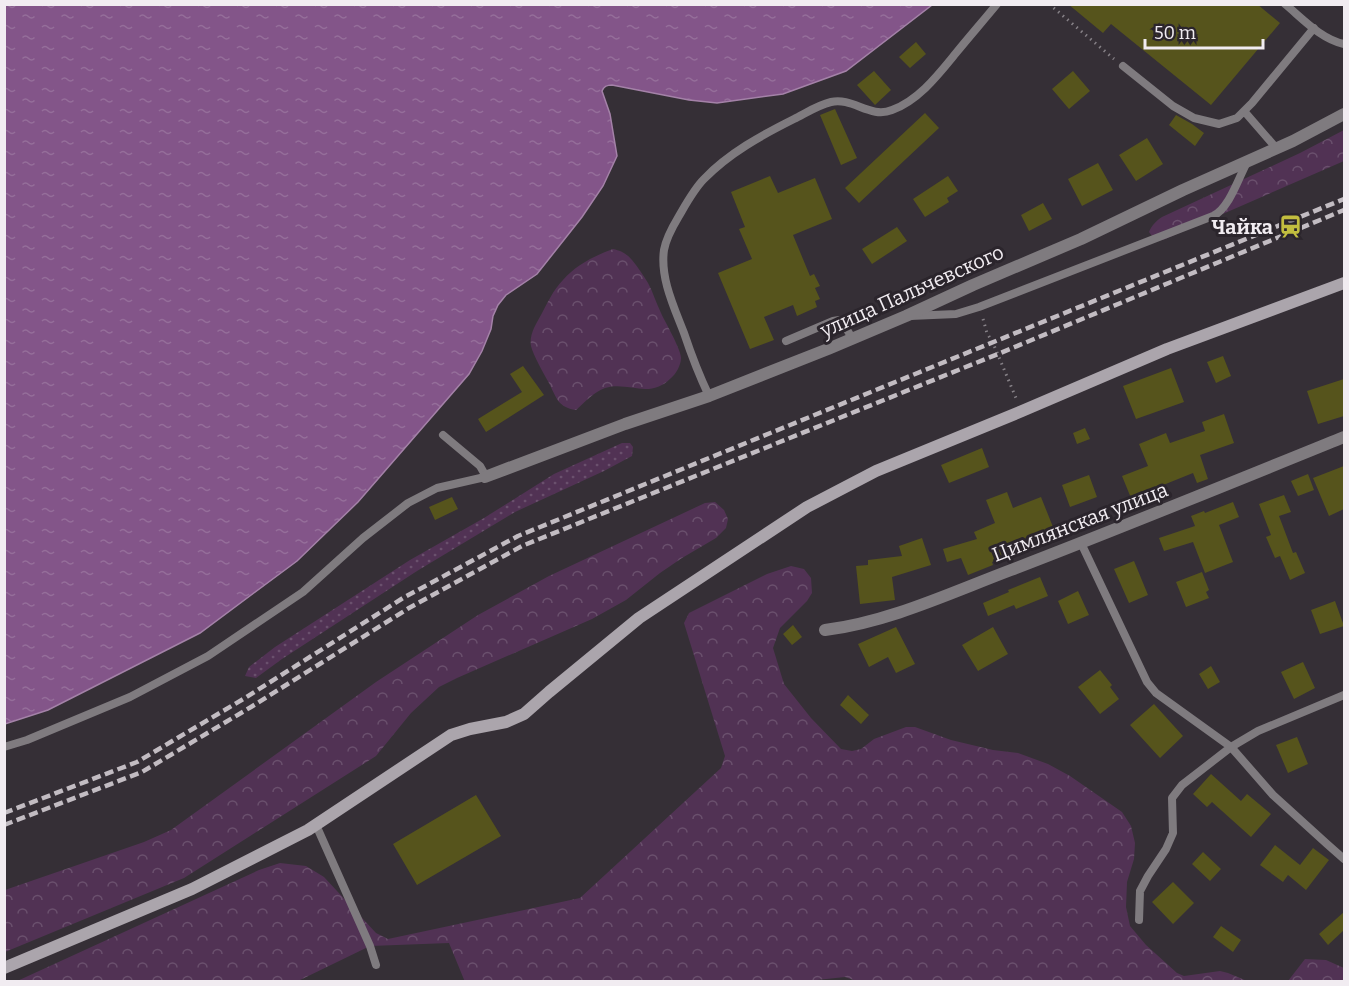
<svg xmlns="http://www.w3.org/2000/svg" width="1349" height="986" font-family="Bitter,serif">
	<defs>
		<pattern id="grass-dots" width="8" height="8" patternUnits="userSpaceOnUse" patternTransform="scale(1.5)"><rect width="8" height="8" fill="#513254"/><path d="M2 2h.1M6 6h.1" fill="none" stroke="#6a506d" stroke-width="1.8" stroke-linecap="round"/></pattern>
		<pattern id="forest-crowns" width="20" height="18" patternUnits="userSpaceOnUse" patternTransform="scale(1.5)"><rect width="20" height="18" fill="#513254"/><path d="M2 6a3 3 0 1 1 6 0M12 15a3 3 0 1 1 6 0" fill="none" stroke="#6a506d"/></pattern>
		<pattern id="water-ripples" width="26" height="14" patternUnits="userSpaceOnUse" patternTransform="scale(1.5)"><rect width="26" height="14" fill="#835589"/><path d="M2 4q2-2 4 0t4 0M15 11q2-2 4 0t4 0" fill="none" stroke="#956e9a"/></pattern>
	</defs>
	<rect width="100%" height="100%" fill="#352f36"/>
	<path fill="url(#grass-dots)" d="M622,443H630L633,447L632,456L604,471L515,512L417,571L282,659L256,678L245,676L249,667L275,647L410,560L484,518L554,474Z"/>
	<path fill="url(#forest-crowns)" d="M1344,130V161L1163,240L1152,236L1149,232C1152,225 1156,221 1162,217L1300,153Z
		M613,249C621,251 626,253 632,260C638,267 643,275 648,283C653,292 656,303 661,313C665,322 681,349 681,358C681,365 676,374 671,378C649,400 630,381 605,388C594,392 585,402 576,410C558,407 557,399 549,383C544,374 533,355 531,346C529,335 536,324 541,315C547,304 553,290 563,280C576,265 594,256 613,249Z
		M715,502L724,510L728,519L726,528L716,538L682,558L660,573L626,600L592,619L457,678L439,687L411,713L376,756L184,878L5,952V890L144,842L171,830L376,682L478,615L549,576L705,503Z
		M791,566L804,569L811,578L812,593L807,601L780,628L773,648L784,684L811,718L841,749L852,751L861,749L874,739L906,727H915L951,740L993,750L1018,753L1048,764L1070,776L1122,812L1131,826L1135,843L1134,859L1127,882L1126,907L1130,926L1146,945L1177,973L1184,976L1220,971L1228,973L1247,981L859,982L845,977L798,982H465L449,943L370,946L298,981L15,982L259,870L280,863L306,866L324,877L376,933L388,939L580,898L721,768L725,756L684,623L689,613L767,574Z
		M1305,959L1326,960L1344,968V981H1288Z"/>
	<path fill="url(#water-ripples)" stroke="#a482a8" stroke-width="1.5" d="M4,5L5,4L932,5L846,71L783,94L717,103L689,100L612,85C607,85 604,86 602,91L610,114L617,156L603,186L582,217L537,274L506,295L498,305L493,316L491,329L482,351L469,374L358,502L297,561L200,633L48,710L5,724Z"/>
	<path fill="#56541c" d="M1068,4H1257L1280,23L1211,105L1111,24L1103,33Z
		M916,42L926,54L910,68L899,57Z
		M874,71L891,90L875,105L857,85Z
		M1073,71L1090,91L1069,109L1052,89Z
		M835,109L857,158L841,165L820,115Z
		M925,113L939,128L859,203L845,188Z
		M1176,115L1192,124L1204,133L1195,146L1169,125Z
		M1147,138L1163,164L1136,181L1119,155Z
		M1098,163L1113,190L1082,206L1068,179Z
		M770,176L778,193L815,178L832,219L793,235L810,276L814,274L820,286L815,288L820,299L815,301L817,307L797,316L793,305L764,317L774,340L750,349L718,273L752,259L739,229L745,227L731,192Z
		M948,176L958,191L947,198L949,202L925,217L913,199Z
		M1043,203L1052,219L1029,231L1021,215Z
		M897,227L907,241L872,264L862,249Z
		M1223,356L1231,376L1216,383L1207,362Z
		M523,366L544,395L486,432L478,419L522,392L510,374Z
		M1171,368L1184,402L1136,419L1123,386Z
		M1344,379V416L1318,424L1307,391Z
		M1224,414L1234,443L1200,455L1208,479L1197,483L1193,473L1131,498L1122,476L1148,466L1139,444L1166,433L1170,443L1205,431L1202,422Z
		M1085,428L1090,439L1077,444L1073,433Z
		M982,448L989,467L949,483L941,465Z
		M1344,466V509L1329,516L1313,478Z
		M1308,474L1314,490L1298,496L1291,481Z
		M1089,475L1097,497L1070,507L1062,485Z
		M1007,492L1013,508L1041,497L1053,527L1025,538L1029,547L992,562L993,565L968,575L961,558L947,562L943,549L977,539L974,532L995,523L986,500Z
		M1284,495L1291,512L1279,516L1293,553L1296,552L1305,573L1290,580L1280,556L1275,558L1266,537L1271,535L1259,504Z
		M452,497L458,509L435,520L429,507Z
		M1233,502L1239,517L1219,525L1233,562L1205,573L1193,542L1164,551L1159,538L1195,526L1191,516L1204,511L1205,513Z
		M922,538L931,565L892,577L895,600L860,604L856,566L868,565V560L902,556L899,546Z
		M1134,561L1148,595L1129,603L1114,569Z
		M1202,572L1209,590L1206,592L1209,598L1186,607L1176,582Z
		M1040,577L1048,596L1016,609L1014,605L988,616L983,603L1009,592L1008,590Z
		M1078,591L1089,615L1068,624L1058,601Z
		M1335,601L1344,626L1320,634L1311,610Z
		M793,625L802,637L792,645L783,634Z
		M896,627L915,664L896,673L888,657L869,667L858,644Z
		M993,627L1008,654L978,671L962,645Z
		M1303,662L1315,688L1294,699L1281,672Z
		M1211,666L1220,682L1208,689L1199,674Z
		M1100,670L1112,685L1110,687L1119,699L1100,714L1078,687Z
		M848,695L869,715L861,724L840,705Z
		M1154,704L1183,736L1160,758L1130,725Z
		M1297,737L1308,764L1288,773L1276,745Z
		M1211,774L1241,801L1247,794L1271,814L1251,837L1212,802L1207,807L1193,794Z
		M476,795L501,836L417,885L393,844Z
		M1275,845L1300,865L1313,848L1329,860L1306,890L1288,875L1283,882L1260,865Z
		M1203,852L1221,869L1210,881L1192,864Z
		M1173,882L1194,903L1173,924L1152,902Z
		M1344,912V930L1328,945L1319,934Z
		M1221,926L1241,940L1233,952L1213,937Z"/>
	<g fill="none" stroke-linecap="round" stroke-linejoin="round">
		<path stroke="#868187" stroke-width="3" stroke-dasharray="1.5 4.5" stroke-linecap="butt" d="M1049,4L1114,59
			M983,319L987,333L993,343L1016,398"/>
		<path stroke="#7f7b7f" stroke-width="8" d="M1285,4C1303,19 1321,39 1344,44
			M1123,66L1173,106L1194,118L1219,124L1237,118L1252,103L1314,28
			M1244,111L1277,149
			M910,316L956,314L979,307L1213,216C1229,209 1239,177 1247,162
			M786,341L833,321L839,320L843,323L852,338
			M709,396C699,375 691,354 684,333C674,307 660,278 664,250C666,238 673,226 679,216C686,204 694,189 704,179C729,153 762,135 794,119C806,113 818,105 831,102C853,97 870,119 892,110C919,100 938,75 956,53C969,37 983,21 997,4
			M1081,543L1147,682L1156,693L1231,747L1273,795L1327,844L1344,859
			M4,747L27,740L130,697L208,656L303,592L363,538L408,503L437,488L485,477L484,473L480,466L443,435
			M316,825L370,946L376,965
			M1139,920L1140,891L1148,876L1166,849L1173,833L1172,798L1182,785L1231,747L1258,731L1344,695"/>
		<path stroke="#7f7b7f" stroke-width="12" d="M485,477L625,424L709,396L828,349L906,316L973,285L1081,239L1183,190L1293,141L1344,114
			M825,630C889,622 950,593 1011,570C1123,527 1233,482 1344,437"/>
		<path stroke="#aba5ac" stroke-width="12" d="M4,968L192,889L308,830L451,735L470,729L506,722L524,714L549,692L639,618L807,507L876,471L1022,411L1167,349L1344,283"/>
		<path stroke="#c2bcc2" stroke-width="4.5" stroke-dasharray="9 4.5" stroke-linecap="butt" d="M4,813L137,762L245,698L403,598L518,536L1344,199
			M4,825L142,772L251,707L409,608L522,546L998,354L1344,210"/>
	</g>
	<defs>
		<symbol id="station-bare" viewBox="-9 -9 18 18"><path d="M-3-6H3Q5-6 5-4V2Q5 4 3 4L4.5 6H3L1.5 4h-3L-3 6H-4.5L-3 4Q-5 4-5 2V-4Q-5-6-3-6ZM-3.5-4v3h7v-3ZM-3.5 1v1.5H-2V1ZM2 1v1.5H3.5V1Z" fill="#c2bd3f" stroke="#2b252c" stroke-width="2.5" paint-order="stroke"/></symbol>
	</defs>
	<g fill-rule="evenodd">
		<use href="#station-bare" x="1274" y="210" width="33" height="33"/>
	</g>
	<g text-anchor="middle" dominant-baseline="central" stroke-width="6" stroke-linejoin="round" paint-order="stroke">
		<g font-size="20" font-weight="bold" fill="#f1ecf1" stroke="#2b252c" text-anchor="end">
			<text x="1273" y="227">Чайка</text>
		</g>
		<g font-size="20" fill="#f1ecf1" stroke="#2b252c">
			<text transform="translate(912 291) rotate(-24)">улица Пальчевского</text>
			<text transform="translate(1080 522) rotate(-21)">Цимлянская улица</text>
		</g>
	</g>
	<rect width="1349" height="986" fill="none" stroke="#f1ecf1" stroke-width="12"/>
	<path d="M1145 39v9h118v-9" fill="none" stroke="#f1ecf1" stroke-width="3"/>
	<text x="1154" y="39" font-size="18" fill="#f1ecf1" stroke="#2b252c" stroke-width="4.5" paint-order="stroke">50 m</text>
</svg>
